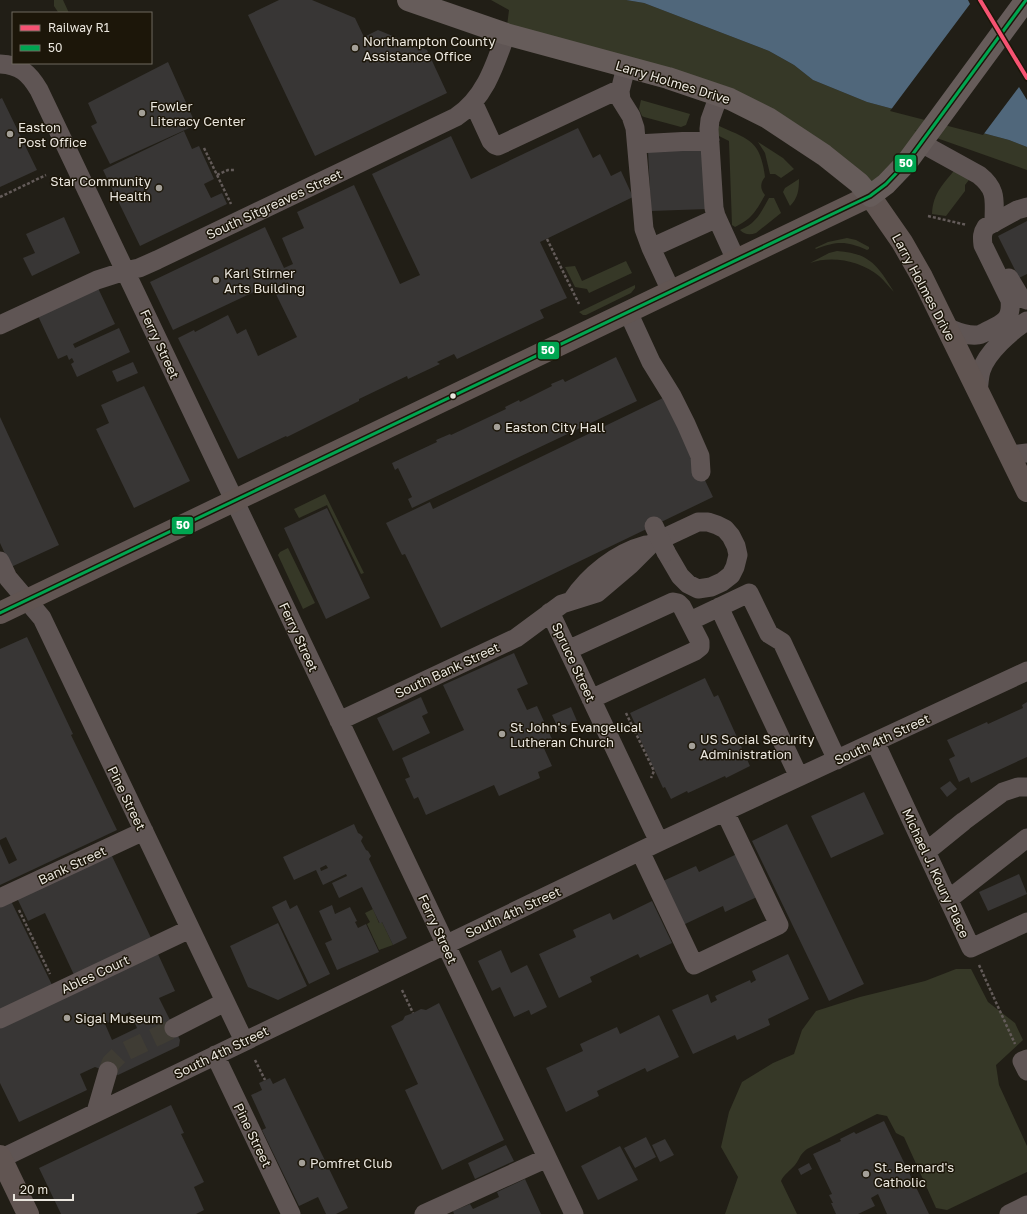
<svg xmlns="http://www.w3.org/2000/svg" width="1027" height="1214" font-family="'Golos Text',sans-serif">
	<rect width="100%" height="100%" fill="#211e16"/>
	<path fill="#363827" d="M54,0H63L69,13L58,12L54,6Z
		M491,0H626L644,3L769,51L794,65L813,80L867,102L1009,140L1027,147V170L914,130L925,137L870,196L784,128L506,34L509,10Z
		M641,100L690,114L686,125L681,127L644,117L642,116L639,109Z
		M717,125C749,140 760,139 765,177C760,183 760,189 765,195C756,211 752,219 735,227L732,225L729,141L717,135Z
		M758,142L783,158L794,169L781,178L775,174H770L765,153Z
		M956,168L972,176L965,185V191L946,216L932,214C933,192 944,184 956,168Z
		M799,179C799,190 798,198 790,206L783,192L785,188Z
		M769,198H774L781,213L756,233C750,235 745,235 740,230C757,223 761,212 769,198Z
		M847,238L856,240L869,247V249L867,250C846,241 838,241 816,249L815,248L828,242Z
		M837,251C870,253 878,266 894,292C889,287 884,280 879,276C861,261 832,255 810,263L829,253Z
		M626,261L632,273L589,293L587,289L575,287L565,267L575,266L582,281Z
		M635,285V288L631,293L586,315H583L579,312Z
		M325,494L364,573L361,574L327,505L299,518L294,509Z
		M288,548L315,603L303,609L278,555L280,552Z
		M373,909L379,923L382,922L393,945L379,950L367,924L370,922L365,913Z
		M956,969H971L988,1002L1015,1023L1023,1040L996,1065L999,1085L1027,1146V1172L947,1210L936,1208L904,1137L896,1133L887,1116L877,1114L807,1149C799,1155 800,1159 795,1165C790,1171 784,1174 781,1181L797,1214H725L738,1177L721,1147L729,1112L742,1082L773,1063L794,1054L802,1030L816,1011L860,997L925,981Z"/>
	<path fill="#50677b" d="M626,0H1027V147L1009,140L867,102L813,80L794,65L769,51L644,3Z"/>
	<path fill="#211e16" d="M968,0H1027V100L1019,87L983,135L890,111L970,4Z"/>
	<path fill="#383635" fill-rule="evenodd" d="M279,0H312L355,18L364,37L378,30L427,50L447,93L315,156L248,15Z
		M168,62L196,125L110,164L91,126L97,123L88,103Z
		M2,98L37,170L0,187V99Z
		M578,128L593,158L600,154L611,176L621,171L633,197L540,242L567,298L540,310L544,318L457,359L454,354L437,362L440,364L408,379L407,376L359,399V401L287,437L286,436L238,459L178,338L194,330L195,332L228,315L237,334L246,329L258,356L297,337L271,284L173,330L150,282L265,227L284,268L293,264L282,238L304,228L297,212L354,185L400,284L420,275L372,174L451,136L471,179Z
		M184,131L192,149L199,146L214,179L204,184L211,198L222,193L227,204L140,246L103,170Z
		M705,149L707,209L651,211L648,151Z
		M64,217L80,253L32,276L23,258L35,253L26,234Z
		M1027,221V274L1019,278L998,236Z
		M98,288L115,324L73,344L75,348L119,328L130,352L77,377L71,364L74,362L72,358L69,360L67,355L58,359L38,316Z
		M616,357L637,401L412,508L408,499L412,497L398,468L395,470L392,463L437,442L436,440L450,434L451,435L506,409L505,407L519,400L520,402L552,386L551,384L563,379L565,382Z
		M133,362L138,373L117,382L112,371Z
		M144,386L190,481L134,508L96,429L109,423L101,405Z
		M665,397L713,497L441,628L405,554L402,555L386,523L430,502L433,509Z
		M0,417L59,545L11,567L0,543Z
		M327,508L370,598L326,619L284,528Z
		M27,637L73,734L71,735L117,830L0,885V844L9,864L17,860L6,837L0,840V649Z
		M514,653L528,684L517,689L527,710L537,706L552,739L542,744L552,766L538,772L540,778L499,796L494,785L426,815L418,797L414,799L405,779L410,777L402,758L464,730L443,685Z
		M705,678L714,697L718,695L750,766L726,778L725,776L688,793L687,791L671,799L665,787L663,788L634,726H636L630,713Z
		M421,697L428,713L422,716L430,733L393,751L377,718Z
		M1027,702V757L971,783L969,777L959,782L949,759L955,756L947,740L987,722L988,724L1023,708L1022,705Z
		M571,707L577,721L559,730L552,715Z
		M950,781L957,789L947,797L940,788Z
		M864,792L884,834L831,858L811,816Z
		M354,824L358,833L360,834L363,837L361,841L366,850L368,851L371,856L369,859L407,938L393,945L382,922L380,924L362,887L339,898L332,883L347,876L346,874L323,885L316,870L294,880L283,857ZM326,865L328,868L321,871L320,868Z
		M787,824L864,984L829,1001L752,841Z
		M739,853L759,896L725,912L723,906L683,925L663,881L696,866L699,872Z
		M111,854L152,940L75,977L45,913L28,921L17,898Z
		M1019,874L1027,894L988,911L979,892Z
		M286,900L290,909L297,905L330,974L309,984L272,907Z
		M11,901L54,989L0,1015V906Z
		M652,901L672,943L640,958L638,954L590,977L592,982L559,998L539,954L576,937L573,930L610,913L613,920Z
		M332,905L335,914L350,907L357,921L355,922L358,928L366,924L379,952L337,970L325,943L332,940L319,911Z
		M278,923L307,986L278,1000L248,987L230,946Z
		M501,950L511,973L527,965L547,1007L531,1015L529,1010L514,1017L500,987L492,991L478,961Z
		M157,952L175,991L159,998L180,1040L179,1046L118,1075L95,1067L80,1074L87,1090L19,1122L0,1083V1026ZM130,1012L137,1028L112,1040L105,1024Z
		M788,954L809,999L768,1019L770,1025L737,1040L735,1035L693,1054L672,1010L708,994L711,1003L717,1000L715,996L750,980L751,983L756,980L752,971Z
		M439,1003L504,1140L442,1170L405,1090L418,1084L391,1026L403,1020L405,1016L413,1013L421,1009L426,1010Z
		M659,1015L679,1057L647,1072L645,1068L597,1091L599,1096L566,1112L546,1068L583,1051L580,1044L617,1027L620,1034Z
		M270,1078L273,1084L285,1078L348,1208L336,1214H326L318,1197L299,1206L262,1130L266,1128L251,1095L262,1090L259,1083Z
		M171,1105L184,1133L181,1134L204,1182L194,1187L204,1210L196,1214H61L39,1168Z
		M884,1121L929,1214H887L878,1194L871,1198L875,1206L858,1214H836L831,1203H833L829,1195L832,1194L813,1154L841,1141L840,1139L854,1132L856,1134Z
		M646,1137L656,1157L635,1168L624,1148Z
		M665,1139L674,1155L660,1162L652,1145Z
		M506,1145L514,1161L475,1179L468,1163Z
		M620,1146L638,1180L598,1200L581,1166Z
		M809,1163L812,1169L801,1175L798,1169Z
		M525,1179L541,1214H454L453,1211L470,1204L473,1209L499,1197L497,1192Z"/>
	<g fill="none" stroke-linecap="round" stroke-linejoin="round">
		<path stroke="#3f3c34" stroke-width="19" stroke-dasharray="19 10" stroke-linecap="butt" d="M108,1071L111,1063L120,1054L174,1028"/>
		<path stroke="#635b59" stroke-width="2.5" stroke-dasharray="3 2" stroke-linecap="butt" d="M204,148L231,204
			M217,175L228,170H235
			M0,197L46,175
			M928,216L967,225
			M547,239L579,304
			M626,713L654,771L651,778
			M19,910L50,974
			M979,965L1015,1044
			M402,990L413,1013
			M255,1060L265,1080"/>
		<path stroke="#5f5554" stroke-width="19" d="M0,64C20,65 29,73 39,90L574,1214
			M626,67L620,91L621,100L631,116L635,128L644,229L651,248L671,291
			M719,95L710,120L709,129L714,208L716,216L736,260
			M473,102L491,141L495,145L498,146L620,89
			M921,143L979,175C998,190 994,201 994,223
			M637,144L710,140
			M651,248L717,218
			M1009,278L1021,298L1027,300
			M628,312L651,362L672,396L686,424L700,456L701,472
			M0,325L97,280L125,271L139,268L157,260L456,117C485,98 495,65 506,34
			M946,327C956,331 966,336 977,335C981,335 985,332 989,330C1004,323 1012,319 1010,300L983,245C982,237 982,233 986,227L1017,210L1027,207
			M978,392C979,385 979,378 981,371C986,353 1012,330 1027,321
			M1010,455L1027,453
			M0,561L8,578L42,618L244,1041
			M572,600C589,575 616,553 646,545
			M719,607L799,777
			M550,612L659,842
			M690,621L749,593L769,634L782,642L837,760
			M568,650L673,602L678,603L682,607L700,642V647L695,651L591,699
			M339,721L516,638L562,604L597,593L630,565L651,544L698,522H708L717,525L725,529L731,536L736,546L738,555L735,567L731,575L722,582L711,587L698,589L688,584L680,576L666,552
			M875,742L971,948L1027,922
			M640,851L694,965L779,925L725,812
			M927,851L964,821L1003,792L1018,787H1027
			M0,898L144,831
			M949,899L1027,838
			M0,1019L190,929
			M174,1028L225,1002
			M215,1055L291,1214
			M1027,1059L1022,1061L1027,1071
			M96,1112L108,1071
			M0,1159L659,842L1027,671
			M424,1214L547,1158
			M1009,1214L1027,1205"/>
		<path stroke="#615552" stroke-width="22" d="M0,613L870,196L902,242L922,277L1027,491
			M0,1156L28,1214"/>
		<path stroke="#665c5a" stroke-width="22" d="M408,0L506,34L668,78L730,99L768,118L824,155L859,183L870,196L886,184L907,162L1026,0"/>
		<path stroke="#5f5554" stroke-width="19" d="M654,526L666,552"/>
		<defs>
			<path id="bus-1" d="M0,613L870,196L886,184L907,162L1026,0"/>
		</defs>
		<use href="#bus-1" stroke="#1c1609" stroke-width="6"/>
		<use href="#bus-1" stroke="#00a651" stroke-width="3"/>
		<defs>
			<path id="rail-1" d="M980,0L1027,78"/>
		</defs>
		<use href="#rail-1" stroke="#1c1609" stroke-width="7"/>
		<use href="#rail-1" stroke="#f65372" stroke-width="4"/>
	</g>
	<g fill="#a4a098" stroke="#1c1609" stroke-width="1.5">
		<circle cx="355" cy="48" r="4"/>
		<circle cx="142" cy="113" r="4"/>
		<circle cx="10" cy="134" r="4"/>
		<circle cx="159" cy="188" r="4"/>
		<circle cx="216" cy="280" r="4"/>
		<circle cx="497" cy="427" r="4"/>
		<circle cx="502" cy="734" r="4"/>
		<circle cx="692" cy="746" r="4"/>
		<circle cx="67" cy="1018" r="4"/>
		<circle cx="302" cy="1163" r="4"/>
		<circle cx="866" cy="1174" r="4"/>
	</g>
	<circle fill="#eae6de" stroke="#1c1609" stroke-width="1.5" cx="453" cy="396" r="3.5"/>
	<g text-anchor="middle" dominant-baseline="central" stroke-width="3" stroke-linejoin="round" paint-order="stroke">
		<g font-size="13" fill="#eae6de" stroke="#1c1609" text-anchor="start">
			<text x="363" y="41">Northampton County<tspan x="363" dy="15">Assistance Office</tspan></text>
			<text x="150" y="106">Fowler<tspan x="150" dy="15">Literacy Center</tspan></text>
			<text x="18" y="127">Easton<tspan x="18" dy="15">Post Office</tspan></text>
			<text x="151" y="181" text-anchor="end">Star Community<tspan x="151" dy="15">Health</tspan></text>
			<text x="224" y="273">Karl Stirner<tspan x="224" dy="15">Arts Building</tspan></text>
			<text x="505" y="427">Easton City Hall</text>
			<text x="510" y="727">St John's Evangelical<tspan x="510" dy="15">Lutheran Church</tspan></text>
			<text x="700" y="739">US Social Security<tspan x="700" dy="15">Administration</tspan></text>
			<text x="75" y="1018">Sigal Museum</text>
			<text x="310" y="1163">Pomfret Club</text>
			<text x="874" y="1167">St. Bernard's<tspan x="874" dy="15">Catholic</tspan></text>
		</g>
		<g font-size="13" fill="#eae6de" stroke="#1c1609">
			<text transform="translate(673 82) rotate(17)">Larry Holmes Drive</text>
			<text transform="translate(274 204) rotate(-25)">South Sitgreaves Street</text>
			<text transform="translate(924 287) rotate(62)">Larry Holmes Drive</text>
			<text transform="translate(160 344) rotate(65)">Ferry Street</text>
			<text transform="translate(299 637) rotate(65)">Ferry Street</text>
			<text transform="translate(574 662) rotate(65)">Spruce Street</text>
			<text transform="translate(447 670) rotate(-25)">South Bank Street</text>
			<text transform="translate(882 739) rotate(-25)">South 4th Street</text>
			<text transform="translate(127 798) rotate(64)">Pine Street</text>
			<text transform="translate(72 865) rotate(-25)">Bank Street</text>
			<text transform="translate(936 873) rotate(65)">Michael J. Koury Place</text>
			<text transform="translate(513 912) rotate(-25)">South 4th Street</text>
			<text transform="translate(438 929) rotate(65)">Ferry Street</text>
			<text transform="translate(95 974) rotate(-25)">Ables Court</text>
			<text transform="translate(221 1052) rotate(-26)">South 4th Street</text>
			<text transform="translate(253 1135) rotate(64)">Pine Street</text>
		</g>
	</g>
	<g stroke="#1c1609" stroke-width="1.5">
		<rect x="894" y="154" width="23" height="19" rx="4" fill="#00a651"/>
		<rect x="537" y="341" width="23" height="19" rx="4" fill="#00a651"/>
		<rect x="171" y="516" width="23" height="19" rx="4" fill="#00a651"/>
	</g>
	<g font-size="11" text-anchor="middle" font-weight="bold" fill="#fff">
		<text x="906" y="167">50</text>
		<text x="548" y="354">50</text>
		<text x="183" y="529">50</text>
	</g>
	<rect x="12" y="12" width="140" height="52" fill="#1c1609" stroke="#6e695e"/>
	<rect x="20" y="25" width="20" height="6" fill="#f65372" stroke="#6e695e"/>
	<text x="48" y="32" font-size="12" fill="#eae6de">Railway R1</text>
	<rect x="20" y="45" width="20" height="6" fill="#00a651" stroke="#6e695e"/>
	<text x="48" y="52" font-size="12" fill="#eae6de">50</text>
	<path d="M14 1194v6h59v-6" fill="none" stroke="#eae6de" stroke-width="2"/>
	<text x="20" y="1194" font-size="12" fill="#eae6de" stroke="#1c1609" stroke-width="3" paint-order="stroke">20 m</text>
</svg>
